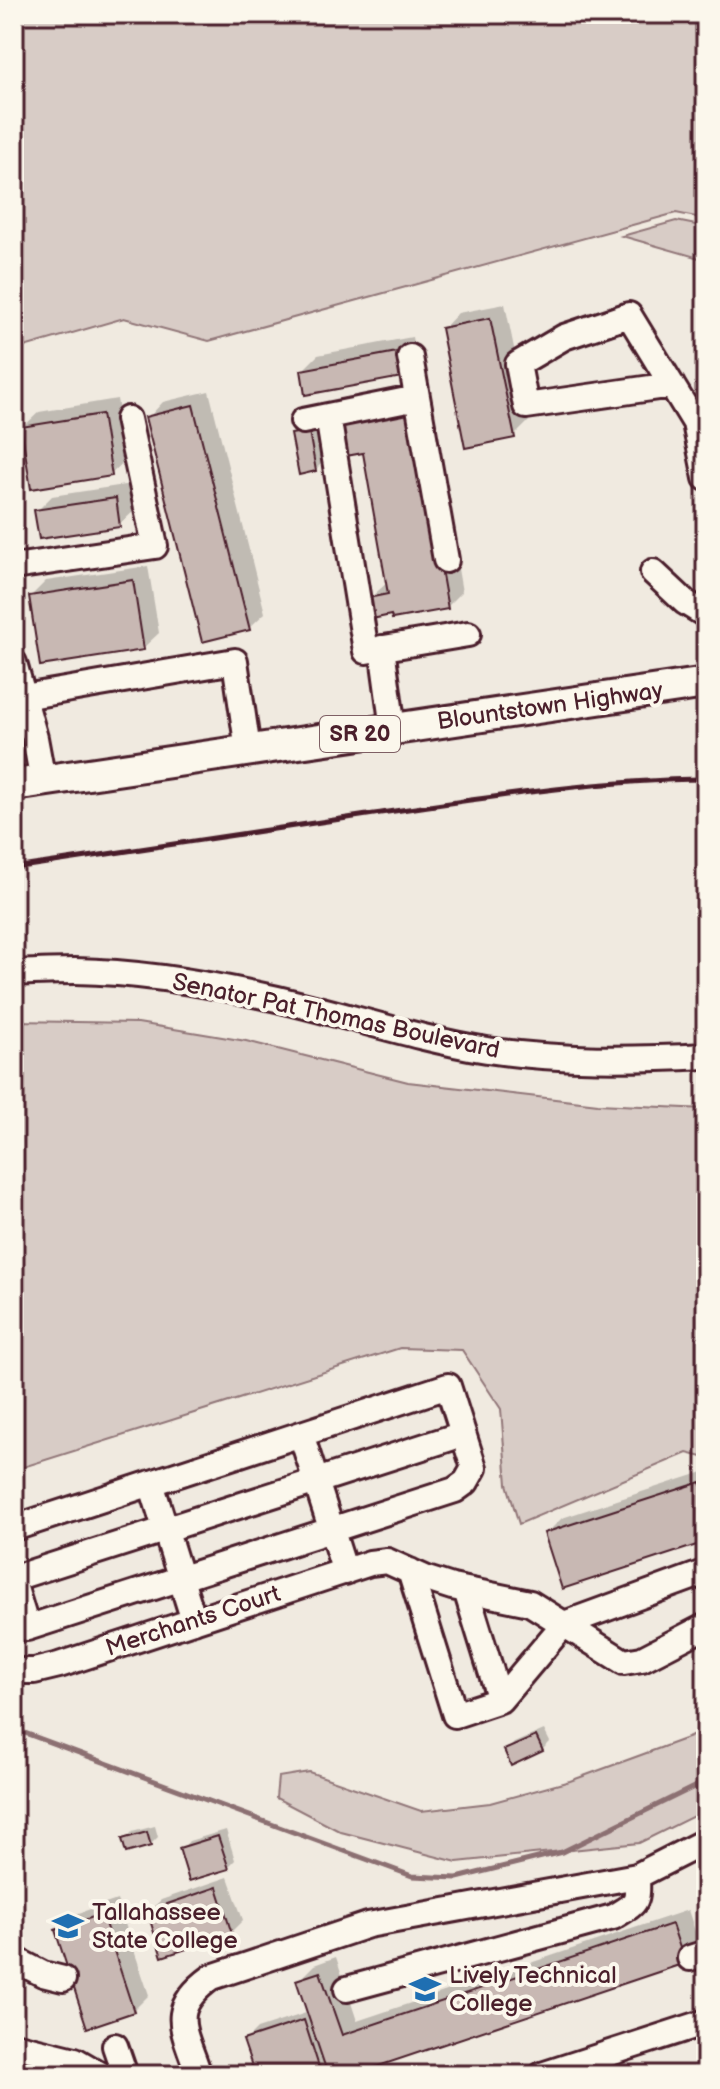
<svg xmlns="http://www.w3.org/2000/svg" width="720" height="2089" font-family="'Balsamiq Sans',sans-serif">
	<rect width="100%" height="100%" fill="#f0eae0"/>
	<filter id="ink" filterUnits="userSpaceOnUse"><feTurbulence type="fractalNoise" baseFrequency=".0125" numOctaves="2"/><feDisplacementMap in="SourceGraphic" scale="16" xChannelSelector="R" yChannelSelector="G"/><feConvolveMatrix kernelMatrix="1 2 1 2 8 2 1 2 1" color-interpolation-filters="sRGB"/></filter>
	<g filter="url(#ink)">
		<path fill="#d8ccc6" stroke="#917678" stroke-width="2" d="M14,14H706V219L676,213L209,341L124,318L14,350Z
			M676,221L706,227V260L622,236Z
			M14,1021L138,1023L246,1041L408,1082L598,1104L706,1109V1458L687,1453L519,1524L507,1484L501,1409L462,1350L400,1348L14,1470Z
			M706,1729V1810L639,1843L457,1862L341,1832L276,1798L278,1777L309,1772L421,1811L490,1803L570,1781L690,1737Z"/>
		<path fill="#0003" d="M505,304L529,421L514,436L443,329L458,313Z
			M412,337L416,359L303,370L318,355Z
			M209,391L265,613L249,628L148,418L163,402Z
			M117,399L127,459L111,474L23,427L39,412Z
			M324,416L331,454L315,470L293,435L309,419Z
			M434,429L462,592L447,607L370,598L388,582Z
			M131,484L135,510L119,525L37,511L52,496Z
			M148,566L159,633L143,648L31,596L46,581Z
			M706,1471V1540L546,1534L562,1518Z
			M544,1730L550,1742L542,1750L507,1751L514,1743Z
			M155,1826L158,1837L150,1845L125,1840L132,1832Z
			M226,1830L235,1860L228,1867L182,1849L189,1841Z
			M228,1877L243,1920L231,1932L149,1911L161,1900Z
			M117,1900L149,1995L133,2011L57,1930L73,1915Z
			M688,1910L700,1946L346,2075H331L326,2061L319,2068L297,2075H257L246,2040L257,2029L309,2012L299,1980L314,1965L336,1957L357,2021Z"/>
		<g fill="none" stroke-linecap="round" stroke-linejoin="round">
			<path stroke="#8c6f72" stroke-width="5" d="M14,1729L412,1876L457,1878L562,1852L706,1781"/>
		</g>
		<path fill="#c8b8b3" stroke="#4a1f2b" stroke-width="2" d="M490,318L515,438L465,448L441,328Z
			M397,352L402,377L305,395L301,370Z
			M193,405L250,630L202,642L145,417Z
			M408,412L419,444L448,609L392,619L391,615L372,619L368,598L388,594L363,453L346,456L340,424Z
			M102,414L112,476L31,489L21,427Z
			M309,431L316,471L299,475L291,434Z
			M116,498L120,527L39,539L34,510Z
			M133,580L144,650L40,666L29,596Z
			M701,1482L706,1498V1542L562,1589L544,1533Z
			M536,1736L543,1751L511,1766L504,1750Z
			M147,1832L151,1846L126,1853L122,1839Z
			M218,1836L229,1869L189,1881L179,1848Z
			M217,1887L232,1934L162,1957L147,1911Z
			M102,1914L134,2012L87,2028L55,1930Z
			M672,1924L685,1963L352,2075H328L296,1980L320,1972L342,2035Z
			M304,2020L320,2070L303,2075H255L243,2040Z"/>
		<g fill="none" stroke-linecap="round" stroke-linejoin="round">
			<defs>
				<path id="minor" d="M410,357L446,560
					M672,385L526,406L518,364L564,337L629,315L695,423L706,478
					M328,416L366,651L468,634
					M303,421L417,398
					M14,567L155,546L128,419
					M653,572L685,602L706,615
					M382,648L393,729
					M14,663L35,738L43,781
					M24,697L235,661L248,750
					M14,973C34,972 55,971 75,971C139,972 205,983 268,997C342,1013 412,1038 487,1050C560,1061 633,1060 706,1056
					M301,1434L345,1572
					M151,1483L194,1621
					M14,1528L448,1386L474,1468L466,1482L455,1490L27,1628L14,1585
					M410,1571L455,1715L500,1700
					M14,1578L463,1434
					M466,1590L500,1700L564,1624L706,1572
					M14,1671H34L59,1665L370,1563L387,1561L427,1579L452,1587L530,1603L624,1662L642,1659L706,1626
					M690,1958L706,1953
					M14,1959L43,1974L63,1979
					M347,1989L613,1917C637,1902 638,1905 637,1876
					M14,2045L75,2060L101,2075
					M115,2046L125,2075
					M199,2075C184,2029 166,2010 212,1977L368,1925L637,1876L706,1841
					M542,2075L706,2022"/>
				<path id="major" d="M14,785L706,683"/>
			</defs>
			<use href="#minor" stroke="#4a1f2b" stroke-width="30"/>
			<use href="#major" stroke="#4a1f2b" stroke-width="36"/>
			<use href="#minor" stroke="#fbf7ec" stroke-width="24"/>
			<use href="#major" stroke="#fbf7ec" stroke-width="30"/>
			<path stroke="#4a1f2b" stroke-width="5" d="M14,868C134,850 254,832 374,814C484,798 595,780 706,779"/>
		</g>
	</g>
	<defs>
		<symbol id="university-bare" viewBox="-9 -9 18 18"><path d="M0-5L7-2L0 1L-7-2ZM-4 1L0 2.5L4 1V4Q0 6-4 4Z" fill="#1f6fb2" stroke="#fbf7ec" stroke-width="2.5" paint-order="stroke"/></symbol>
	</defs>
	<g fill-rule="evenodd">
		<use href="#university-bare" x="46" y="1904" width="44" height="44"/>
		<use href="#university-bare" x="403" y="1967" width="44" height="44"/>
	</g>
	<g text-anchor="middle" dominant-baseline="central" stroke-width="8" stroke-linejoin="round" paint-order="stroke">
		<rect fill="#fbf7ec" stroke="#7f6065" stroke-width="2" x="320" y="716" width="80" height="36" rx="6"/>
		<g font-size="22" font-weight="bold" fill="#4a1f2b">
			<text x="360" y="734">SR 20</text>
		</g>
		<g font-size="24" fill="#4a1f2b" stroke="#fbf7ec">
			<text transform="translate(550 706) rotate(-8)">Blountstown Highway</text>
			<text transform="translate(336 1016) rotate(12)">Senator Pat Thomas Boulevard</text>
			<text transform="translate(193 1621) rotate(-18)">Merchants Court</text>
		</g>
		<g font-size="24" fill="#4a1f2b" stroke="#fbf7ec" text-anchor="start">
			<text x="92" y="1912">Tallahassee<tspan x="92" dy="28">State College</tspan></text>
			<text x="449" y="1975">Lively Technical<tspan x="449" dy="28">College</tspan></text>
		</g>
	</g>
	<rect width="720" height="2089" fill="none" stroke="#fbf7ec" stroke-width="48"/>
	<rect x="24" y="24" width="672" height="2041" fill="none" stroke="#4a1f2b" stroke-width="3" filter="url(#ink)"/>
</svg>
